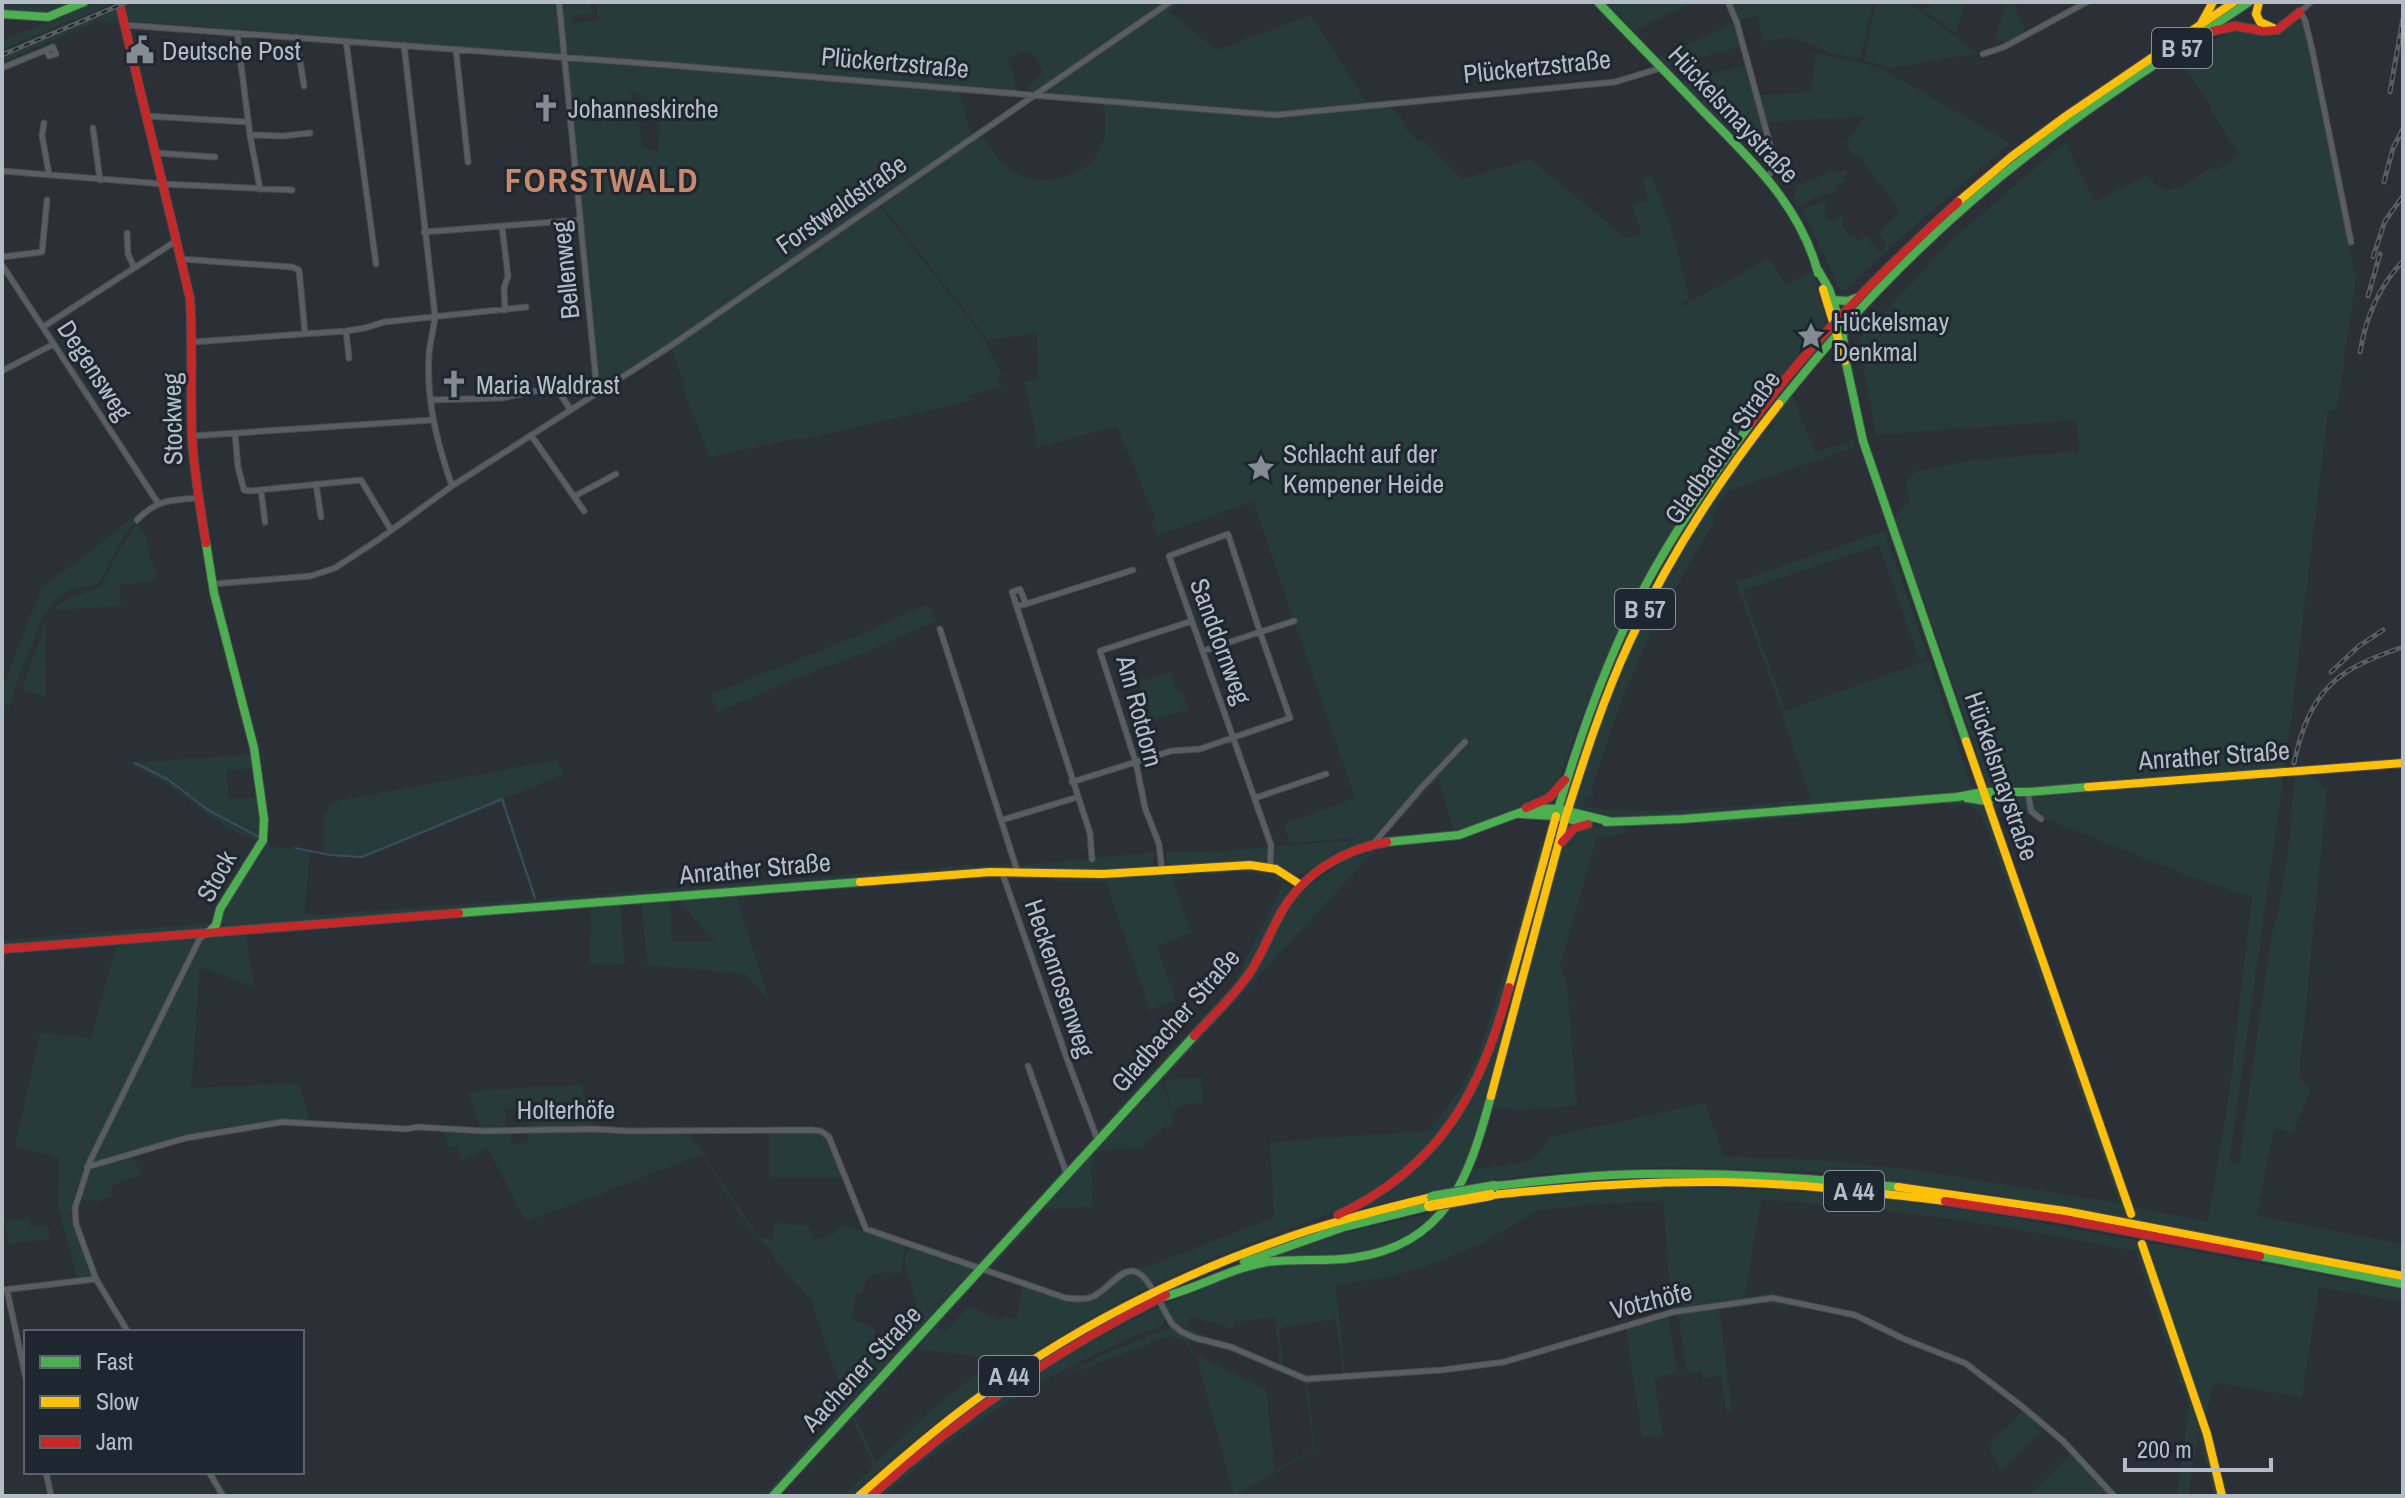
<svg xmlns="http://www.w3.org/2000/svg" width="2405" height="1498" font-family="'Archivo Narrow',sans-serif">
	<rect width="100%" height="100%" fill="#2a3035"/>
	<path fill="#283b3b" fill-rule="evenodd" d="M2,2H78L50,14L2,10Z
		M92,2L113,3L2,50V41Z
		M134,2H556L561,54L129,21L126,6Z
		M562,2H591L592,14L571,16L572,23L598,20L596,2L1164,3L1035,91L1029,90L1028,86L1043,73L1034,55L1026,51L1007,59L1015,75L1013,77L1016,87L1019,88L1018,92L573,56L567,54Z
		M1175,2H1181L1168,11L1217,50L1311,15L1367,103L1278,112L1045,93L1047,90Z
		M1619,2H1693L1634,31L1610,7Z
		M1730,2H1873L1860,59L1826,52V50L1790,37L1763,42L1757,16L1738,21Z
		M1876,2H1908L1978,53L1892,68L1864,60Z
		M1940,2H1964L1965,4L1955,33L1923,9Z
		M2007,4H2015L2025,32L2007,42L1994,38Z
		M115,10L118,24L97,21L2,62V58Z
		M2296,22H2304L2320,108L2356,278L2337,409L2328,411L2285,769L2020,790L1989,788L1983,780L1985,778L1937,637L1893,518L1910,500L1906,482L1916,471L1969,461L2079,451L2076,420L1876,435L1858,340L1952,240L2065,142L2094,202L2147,175C2168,205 2188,182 2211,167L2215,171L2239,155L2211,111V106L2181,62L2202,46L2232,31L2274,36Z
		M1734,23L1740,47L1667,66L1659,57Z
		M1815,53L1879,67L2010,143L1897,241L1847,289L1841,290L1838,286L1803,210L1827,199L1825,208L1828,222L1842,216L1844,221L1842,225L1851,238L1854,236L1857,241L1867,235L1879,252L1887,247L1879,233L1899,211C1887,191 1873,176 1860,157L1857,154L1853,156L1846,143L1864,117L1765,122L1757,95L1811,92Z
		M571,61L954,92L960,94L970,134L967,139L689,331L599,386L567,65ZM630,91L667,108L657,129L660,131L658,151L643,147Z
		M1745,65L1764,135L1763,152L1771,160L1769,167L1764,165L1682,82Z
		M1104,103L1269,116L1389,106L1403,120L1405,128L1418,141L1423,140L1462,179L1530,159L1626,238L1642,233L1632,206L1648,200L1643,180L1652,176L1673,233L1689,299L1682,303L1683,306L1769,258L1786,284L1811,272L1810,266L1826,319L1825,328L1732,444L1629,611L1576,730L1559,782L1549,799L1505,812L1470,830L1457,834L1383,839L1382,837L1458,752L1460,754L1468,745L1465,742L1460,743L1379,830L1372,842L1337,853L1304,874C1296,874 1276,870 1273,860C1273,859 1275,847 1275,846L1354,840V838L1290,843L1284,824L1355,798L1253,501L1157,536L1151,522L1156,520L1117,426L1035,448L1037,438L1024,382L1038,379L1037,333L988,340L881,204L981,134C988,144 995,156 1004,164C1034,194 1097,180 1105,135C1106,125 1104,113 1104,103ZM1438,779L1455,833L1384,837Z
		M1846,169L1848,174L1844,176L1846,181L1838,184L1834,193L1820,195L1799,206L1792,197L1795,196L1796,186L1835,170L1836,173Z
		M877,206L882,209L982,335L1002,376L997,379L999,385L1006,386L969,395L970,401L805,439H794L710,457L682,387L685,385L671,348Z
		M1790,395H1792L1815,452L1853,440L1855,447L1728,491L1712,513L1715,520C1689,565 1662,610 1640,657C1620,700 1606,746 1591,791L1594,795L1585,800L1584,807C1659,817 1736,805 1811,800L1781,712L1929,660L1971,785H1975C1970,794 1957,794 1948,795L1671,817L1625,819L1579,812L1574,806L1575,796C1599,727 1622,657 1657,592C1694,523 1742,458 1790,395Z
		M136,514L138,517L124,536L100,582C90,589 79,585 69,590C59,595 48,610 42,619L19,676L10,706H6L2,722V689L42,586L85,556Z
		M137,523L147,539L150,560H153L157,580L120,585L121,606L53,610L69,597L93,591L102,585L117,554Z
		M1884,531L1928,656L1919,659L1879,545L1743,591L1784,706L1780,708L1736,582Z
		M926,605L931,608L936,621L859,655L799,677L718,712L710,695L866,632Z
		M45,623L46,697L22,690Z
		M1171,672L1177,692L1182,691L1188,709L1153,721L1140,682Z
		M254,754L256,768L227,770L228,798L260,797L262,836L258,840L238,833L210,816L169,785L129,763Z
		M557,760L564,774L504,799L537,899L973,865L974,867L1013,863L1016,866L1155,852L1153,865L1147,869L1081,872L972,870L226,928L221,921L222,910L268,840L269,847L298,848L324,853V814L328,813V807L331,802ZM501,802L533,899L318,915L304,913L310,853L362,859Z
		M2307,773L2327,790L2299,1076L2311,1089L2293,1132L2274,1129L2257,1216L2403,1244V1269L1983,1193L1816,1172L1667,1167L1541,1174L1468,1184L1472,1170L1530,1161L1540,1152L1549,1137L1705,1103L1724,1156L1817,1160L1909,1169L2119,1203L1984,820C1973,802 1966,805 1946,805L1945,802L1834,810V814L1830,815L1831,811L1948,800H1972L1980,802L1984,808L2133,1213L1993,809L1995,802L2001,798L2022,795L2026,799L2029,809L2041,820L2001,804L1997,806L1996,813L2133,1207L2208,1222L2229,1095L2252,897L2197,879L2042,817L2034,811L2030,798L2032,795L2284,774L2229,1162L2239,1164L2271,938L2279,908L2290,835L2295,775Z
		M1822,810L1824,815L1702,825V821Z
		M1591,827H1624L1625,834L1597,837L1560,966L1567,982L1577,1106L1519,1110L1490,1107L1563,845L1576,832Z
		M1541,842L1545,843L1490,1045L1462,1101L1436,1137L1416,1159L1363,1197L1331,1213L1223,1254L1152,1285L1128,1270C1113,1274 1106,1288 1092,1294C1070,1304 1019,1280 996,1272L1061,1293L1083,1295L1101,1286L1119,1269L1149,1266L1274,1217L1270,1142L1435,1130L1432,1126L1460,1090L1480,1050L1520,919Z
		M1268,847L1267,860L1263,863L1244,861L1173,866L1167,862L1166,852H1210Z
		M1375,850L1164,1079L1163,1074L1254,970L1294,900L1311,884L1350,858Z
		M1215,870C1241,869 1272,867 1290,888L1288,893C1270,922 1258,954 1238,983L1099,1137L1095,1134L1235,982L1283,884C1256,862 1205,876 1173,880L1191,933L1157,946L1176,1001L1150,1010L1106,882H1052L1054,878L1168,875L1184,877L1202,875L1203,873Z
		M736,896L769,1000L745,974L647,965L642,903L668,901L671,908L672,941H714L678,900Z
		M620,905L625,964L589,965L591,907Z
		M211,923L200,931L2,947V940Z
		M246,934L254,987L200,967L191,1088L299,1083L310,1122C238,1117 160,1141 91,1164L204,937Z
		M197,937L85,1164L71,1209L70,1215L91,1277L78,1279L58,1208L59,1157L15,1147L40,1032L91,1038L116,946L8,953L2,978V952Z
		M1501,1033L1503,1034L1472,1148L1456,1187L1358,1209L1427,1157Z
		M1201,1077L1203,1103L1181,1105L1172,1112L1164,1080Z
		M1157,1080C1168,1092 1170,1109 1173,1124L1162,1129L1141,1148L1095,1151V1148Z
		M581,1085L594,1127L528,1128L525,1106L504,1110L507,1129H481L468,1092L528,1087Z
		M594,1130L691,1132V1136L759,1237L766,1239L768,1235L771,1243L775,1223L809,1225L812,1239H826L844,1225L903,1243L905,1247L901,1273C880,1272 865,1270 862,1294H856L852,1318L874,1328V1339H886L891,1356L909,1338L900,1321C902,1320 911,1316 912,1315C928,1298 887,1262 915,1247L974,1267L975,1271L854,1404L849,1402L846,1413L769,1496H763L846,1404L811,1300L776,1261L770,1250L749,1228L701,1155L526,1222L488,1148L462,1160L457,1146L449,1148L443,1131L511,1133V1144L528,1143V1133Z
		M811,1131L822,1134L828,1140L843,1177H769V1132Z
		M1090,1154L1094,1156V1163L1091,1167L1093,1207L1045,1209L991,1269L988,1266Z
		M130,1155L134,1158L141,1175L111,1186L112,1196L98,1201L80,1200L89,1169Z
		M1063,1169L1064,1175L980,1266L867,1228L866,1226L979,1263Z
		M1687,1187L1792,1191L1898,1201L1987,1213L2403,1290V1302L2319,1287L2302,1397L2217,1383L2211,1391L2206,1416H2203L2189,1388L2211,1458L2219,1496H2214L2198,1432L2188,1496H2177L2189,1407L2135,1251C2012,1227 1887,1206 1761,1200L1745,1297L1769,1294L1854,1313L1876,1321L1917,1343L1971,1363L2065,1440L2113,1493L2079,1456L2007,1392L1970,1364L1904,1337L1870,1320L1774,1297L1729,1300L1675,1309L1531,1353L1494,1362L1672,1309L1663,1201L1586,1205L1537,1211L1479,1245L1426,1266L1391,1277L1336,1285L1345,1374L1343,1375L1336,1319L1279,1328L1283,1366L1280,1365L1275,1317L1235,1322L1233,1329L1190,1316L1187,1328L1227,1344C1196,1336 1180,1335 1164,1305L1203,1286L1267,1264L1329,1265L1355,1263L1373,1259L1449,1208L1538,1194L1584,1190Z
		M1437,1212C1386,1261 1338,1253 1274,1256L1359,1229Z
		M29,1218L30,1227L48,1225L50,1239L8,1244L5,1221Z
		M981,1274H984L937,1327L946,1331L969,1306L1002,1321L1003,1317L1017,1318L1022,1286L1010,1282L1063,1298L1082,1301C1102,1288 1129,1260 1148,1287C1105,1311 1061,1334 1020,1362C960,1402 903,1447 851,1496H844L874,1466L852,1419L781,1496H776L850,1416L852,1418L855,1416L854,1412ZM916,1349L995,1359L931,1410L876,1463L855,1416Z
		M1771,1300L1815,1309L1762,1303L1719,1309L1732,1410L1726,1411L1721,1376L1702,1378L1701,1371L1687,1373L1678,1315L1684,1311Z
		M1159,1307L1165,1318L1161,1326C1064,1362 960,1425 885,1496H880C962,1418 1057,1356 1159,1307Z
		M1665,1315L1668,1317L1677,1372L1654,1379L1663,1435L1642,1438L1626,1329L1524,1360L1526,1357Z
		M1172,1327L1190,1341L1194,1358L1185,1340L1170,1336L1062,1377L1113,1350Z
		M1206,1343L1229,1348L1308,1383L1309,1381L1403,1375L1308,1384L1315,1450L1234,1496L1196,1355L1266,1389L1275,1470L1313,1449L1305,1383L1225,1349Z
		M2024,1410L2044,1427L2001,1471L1988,1445Z
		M2072,1453L2109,1494L2107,1496H2029Z"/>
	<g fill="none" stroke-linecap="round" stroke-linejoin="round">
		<path stroke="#3a4d5d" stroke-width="2" d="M135,763L169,780L208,810L259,837
			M295,848L330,855L362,857L502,799L535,898"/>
		<defs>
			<path id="street" d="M559,2L597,391
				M1728,2L1737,23L1776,167L1767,177
				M2311,2L2300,12L2305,20L2312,49L2351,242
				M125,25L667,65L1275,115L1615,82L1661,68
				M237,33L250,135L260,189
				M296,37L304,86
				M346,41L376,264
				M404,45L435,316C434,329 430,341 429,354C426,400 437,443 452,486
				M456,50L468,162
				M1983,54L2004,47L2087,2
				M2,68L53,47L56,54L49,56L46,50
				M146,116L248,122
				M44,123L42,135L49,174
				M93,128L100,180
				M250,135L283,136L310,133
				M156,153L215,157
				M2,171L163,184L292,190
				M502,226L508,276L504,288L505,310
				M424,232L580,220
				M127,233L128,254L134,267
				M2,257L42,252L47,200
				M181,259L292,267L299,270L305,333
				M2,265L158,503
				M43,327L176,241
				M346,331L349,358
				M193,342L346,331L365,328L384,322L526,307
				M2,371L54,344
				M431,400L502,398L556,387L570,409
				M235,434L238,467L244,490L250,491L361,480L391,530
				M531,435L584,511
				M192,436L432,420
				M316,484L321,517
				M261,490L265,522
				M575,496L616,474
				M137,520C159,498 170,501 198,498
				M213,584L311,576L335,568L378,540L452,486L669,347L1170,2
				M1026,604L1133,570
				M1017,606L1026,604L1020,589L1012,592L1090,833L1092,859
				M940,629L1016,867
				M1203,651L1260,632L1228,534L1169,556L1271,845L1270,868
				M1072,782L1171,751L1200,749L1290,718L1260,632L1294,621
				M2028,792L2031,811L2041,819
				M1255,798L1326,774
				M1002,820L1078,797
				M1373,844L1422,787L1465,742
				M1162,871L1159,844L1145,808L1136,763L1100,651L1192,621
				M1002,872L1066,1056L1098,1141
				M1028,1066L1067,1175
				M87,1167L186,1138L282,1122L407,1129L417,1127L484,1131L595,1129L628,1131L811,1130L821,1131L829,1137L866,1229L1066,1298C1075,1299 1084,1300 1092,1297C1114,1288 1128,1250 1151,1287
				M2,1290L96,1279
				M7,1290L26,1379
				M1161,1304L1172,1324L1182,1332L1195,1338L1231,1347L1306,1379L1442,1370L1504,1362L1673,1312L1773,1298L1855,1315L1904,1339L1965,1363L2024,1408L2063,1441L2114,1496
				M128,1332L96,1279L76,1224L75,1208L90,1161L200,938L207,934
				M46,1472L51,1496
				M209,1472L223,1496"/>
			<path id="fast" d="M1598,2C1632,38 1667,73 1701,109C1749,158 1800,204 1818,273
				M2,14L48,17L84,2
				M1818,270L1829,289L1842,328L1846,363L1863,441L1966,741
				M1833,300L1848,301L1856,298
				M1779,404C1854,309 1941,221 2038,147C2105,95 2178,50 2249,2
				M206,543L214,593L254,748L264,819L263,840L220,909L216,925L208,933
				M1967,798L1986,801L2010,795
				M1520,814L1556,816L1586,823
				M1556,816C1579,738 1606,660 1644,588C1675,530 1712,476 1751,423
				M1606,822L1683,819L1957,797L1983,792H2028L2088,787
				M1387,842L1459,835L1532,808L1559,809L1608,821
				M459,913L860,882
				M1495,1186C1533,1182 1572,1177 1611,1175C1707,1171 1802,1177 1898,1187
				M2260,1256L2403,1284
				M1244,1262L1344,1227L1429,1206
				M1163,1297C1198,1288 1231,1268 1267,1262C1295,1258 1324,1262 1352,1258C1447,1245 1469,1178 1491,1096
				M773,1496L1194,1036"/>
			<path id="slow" d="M2259,2L2256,14L2260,22L2273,28
				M2202,22L2213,2
				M1958,202L2011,157L2066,116L2234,2
				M1823,289L1845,361
				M1966,741L2131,1214
				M2088,787L2403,763
				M1565,819C1584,759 1603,699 1630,641C1669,556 1721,477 1779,404
				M860,882L990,872L1103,874L1250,865L1276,869L1301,885
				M1509,987L1556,816
				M1491,1096L1565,819
				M1898,1187L2065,1211L2403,1276
				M1491,1195C1567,1187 1642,1181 1718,1182C1794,1183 1870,1192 1945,1201
				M2142,1244L2207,1434L2222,1496
				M859,1496C900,1460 941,1424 986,1392C1074,1329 1173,1278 1275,1242C1326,1223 1379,1210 1432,1197"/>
			<path id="jam" d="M119,2L190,298C193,344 190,390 192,436C194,472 200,508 206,543
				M2213,31L2235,26L2263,31L2277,30L2300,12
				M1751,423C1811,342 1883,270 1958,202
				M1526,808L1549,798L1565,780
				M1562,842L1574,828L1588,824
				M2,949L459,913
				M1194,1036C1213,1015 1235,995 1251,971C1263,952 1271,930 1282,911C1304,873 1344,849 1387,842
				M1945,1201L2063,1219L2260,1256
				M1338,1215C1441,1166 1480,1093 1509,987
				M871,1496C961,1415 1058,1349 1166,1295"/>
		</defs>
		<use href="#street" stroke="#484c50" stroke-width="7"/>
		<use href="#fast" stroke="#484c50" stroke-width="10"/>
		<use href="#slow" stroke="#484c50" stroke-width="10"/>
		<use href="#jam" stroke="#484c50" stroke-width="10"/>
		<use href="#street" stroke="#5a5e63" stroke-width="5"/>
		<use href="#fast" stroke="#4caf50" stroke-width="8"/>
		<use href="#slow" stroke="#ffc107" stroke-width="8"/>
		<use href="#jam" stroke="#c62828" stroke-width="8"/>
		<defs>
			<path id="rail" d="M2,55L127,2
				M2390,92L2403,18
				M2384,182L2393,148L2403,129
				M2373,257L2385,221L2403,196
				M2368,296L2380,254
				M2360,352C2366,317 2378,287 2403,261
				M2331,672L2359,646L2383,630
				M2294,763C2310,690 2335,670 2403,647"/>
		</defs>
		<use href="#rail" stroke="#585d61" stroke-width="5"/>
		<use href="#rail" stroke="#1e272f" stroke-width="2" stroke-dasharray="6" stroke-linecap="butt"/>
		<defs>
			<path id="fast-bridge" d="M1432,1197L1495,1186"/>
			<path id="slow-bridge" d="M1429,1206L1491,1195"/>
		</defs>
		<use href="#fast-bridge" stroke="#474c51" stroke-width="12" stroke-linecap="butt"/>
		<use href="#slow-bridge" stroke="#474c51" stroke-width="12" stroke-linecap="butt"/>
		<use href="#fast-bridge" stroke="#4caf50" stroke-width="10"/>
		<use href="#slow-bridge" stroke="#ffc107" stroke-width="10"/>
	</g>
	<defs>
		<symbol id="civic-bare" viewBox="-9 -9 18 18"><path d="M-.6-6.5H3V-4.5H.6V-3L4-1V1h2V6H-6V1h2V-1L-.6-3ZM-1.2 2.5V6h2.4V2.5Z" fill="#848c93" stroke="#1e272f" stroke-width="2.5" paint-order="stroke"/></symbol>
		<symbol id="church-bare" viewBox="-9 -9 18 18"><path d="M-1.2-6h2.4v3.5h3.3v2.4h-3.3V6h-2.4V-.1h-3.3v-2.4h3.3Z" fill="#848c93" stroke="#1e272f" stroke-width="2.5" paint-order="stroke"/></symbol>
		<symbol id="sight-bare" viewBox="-9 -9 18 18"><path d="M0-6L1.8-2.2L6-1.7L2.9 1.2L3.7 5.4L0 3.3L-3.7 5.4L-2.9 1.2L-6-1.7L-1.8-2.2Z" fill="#848c93" stroke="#1e272f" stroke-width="2.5" paint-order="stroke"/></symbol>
	</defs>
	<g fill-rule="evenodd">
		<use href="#civic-bare" x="120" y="30" width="40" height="40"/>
		<use href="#church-bare" x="526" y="88" width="40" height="40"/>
		<use href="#sight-bare" x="1791" y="316" width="40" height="40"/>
		<use href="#church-bare" x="434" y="364" width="40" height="40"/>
		<use href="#sight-bare" x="1241" y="448" width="40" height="40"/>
	</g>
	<g text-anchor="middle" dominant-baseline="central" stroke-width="6" stroke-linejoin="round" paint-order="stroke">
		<g fill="#1e272f" stroke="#879099" stroke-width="2">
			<rect x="2152" y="28" width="60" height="40" rx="6"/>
			<rect x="1615" y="589" width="60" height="40" rx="6"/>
			<rect x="1824" y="1171" width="60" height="40" rx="6"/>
			<rect x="979" y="1356" width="60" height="40" rx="6"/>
		</g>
		<g font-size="24" font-weight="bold" fill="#b4bdc6">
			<text x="2182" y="48">B 57</text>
			<text x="1645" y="609">B 57</text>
			<text x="1854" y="1191">A 44</text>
			<text x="1009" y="1376">A 44</text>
		</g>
		<g font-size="26" fill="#b4bdc6" stroke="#1e272f" text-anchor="start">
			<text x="162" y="50">Deutsche Post</text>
			<text x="568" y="108">Johanneskirche</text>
			<text x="1833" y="321">Hückelsmay<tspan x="1833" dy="30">Denkmal</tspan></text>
			<text x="476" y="384">Maria Waldrast</text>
			<text x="1283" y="453">Schlacht auf der<tspan x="1283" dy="30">Kempener Heide</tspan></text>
		</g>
		<g font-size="26" fill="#b4bdc6" stroke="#1e272f">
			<text transform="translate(895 62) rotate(5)">Plückertzstraße</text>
			<text transform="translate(1537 66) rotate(-6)">Plückertzstraße</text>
			<text transform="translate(1734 114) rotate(47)">Hückelsmaystraße</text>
			<text transform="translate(841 204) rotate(-35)">Forstwaldstraße</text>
			<text transform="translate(565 270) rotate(-96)">Bellenweg</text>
			<text transform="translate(95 370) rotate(57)">Degensweg</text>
			<text transform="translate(172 419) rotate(-91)">Stockweg</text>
			<text transform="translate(1722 447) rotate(-55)">Gladbacher Straße</text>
			<text transform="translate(1221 641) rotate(70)">Sanddornweg</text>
			<text transform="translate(1140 711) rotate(75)">Am Rotdorn</text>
			<text transform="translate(2214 755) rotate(-4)">Anrather Straße</text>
			<text transform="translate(2002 776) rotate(71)">Hückelsmaystraße</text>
			<text transform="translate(755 868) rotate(-5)">Anrather Straße</text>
			<text transform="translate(216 876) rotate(-61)">Stock</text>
			<text transform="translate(1060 978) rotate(71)">Heckenrosenweg</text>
			<text transform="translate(1175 1020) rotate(-49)">Gladbacher Straße</text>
			<text x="566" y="1109">Holterhöfe</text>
			<text transform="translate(1651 1300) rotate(-14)">Votzhöfe</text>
			<text transform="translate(861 1368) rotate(-47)">Aachener Straße</text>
		</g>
		<g font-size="34" font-weight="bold" letter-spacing="2" fill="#ca896b" stroke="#1e272f">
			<text x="602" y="180">FORSTWALD</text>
		</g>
	</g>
	<rect width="2405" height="1498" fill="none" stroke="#b4bdc6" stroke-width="8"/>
	<rect x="24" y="1330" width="280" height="144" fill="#1e272f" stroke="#5a636b" stroke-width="2"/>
	<rect x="40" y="1356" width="40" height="12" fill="#4caf50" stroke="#5a636b" stroke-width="2"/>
	<text x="96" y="1370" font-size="24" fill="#b4bdc6">Fast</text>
	<rect x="40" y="1396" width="40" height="12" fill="#ffc107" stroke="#5a636b" stroke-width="2"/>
	<text x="96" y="1410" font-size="24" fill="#b4bdc6">Slow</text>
	<rect x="40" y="1436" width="40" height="12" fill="#c62828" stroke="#5a636b" stroke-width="2"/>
	<text x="96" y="1450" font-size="24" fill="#b4bdc6">Jam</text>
	<path d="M2125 1458v12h146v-12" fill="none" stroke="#b4bdc6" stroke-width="4"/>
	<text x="2137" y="1458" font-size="24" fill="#b4bdc6" stroke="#1e272f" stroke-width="6" paint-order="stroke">200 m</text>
</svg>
